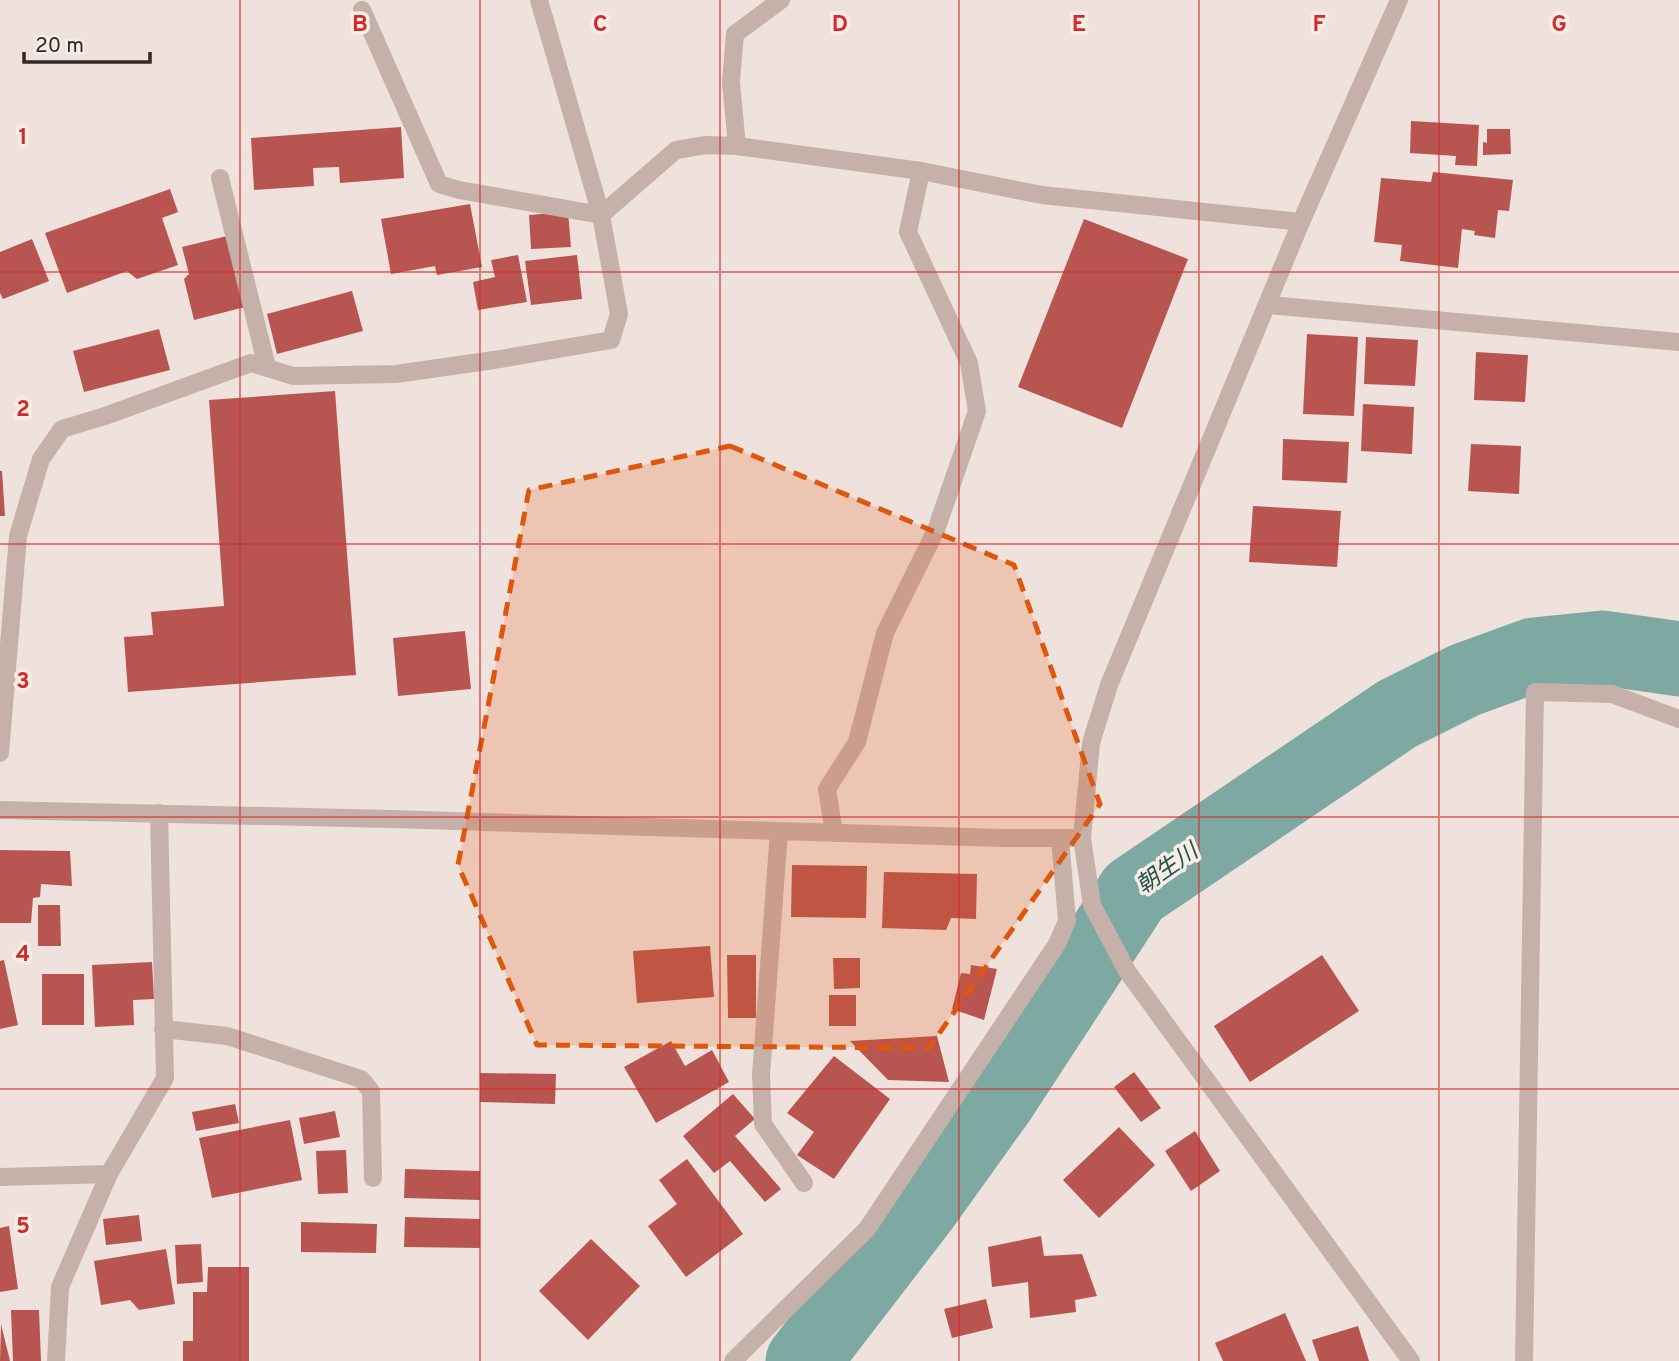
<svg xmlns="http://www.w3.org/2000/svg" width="1679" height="1361" font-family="Overpass,'Noto Sans JP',sans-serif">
	<rect width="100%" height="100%" fill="#efe2dc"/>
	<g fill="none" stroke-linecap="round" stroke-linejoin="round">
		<path stroke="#7ea9a2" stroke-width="75" d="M803,1361L920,1209L999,1099L1134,892L1397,714L1465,680L1534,655L1603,648L1679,659"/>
	</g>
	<path fill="#b85550" d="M1411,121L1479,125L1477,166L1455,165L1456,156L1410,153Z
		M401,127L404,178L340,183L339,167L313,168L314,186L254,190L251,138Z
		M1487,129H1510L1511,154L1483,155V142L1487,143Z
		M1433,172L1513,180L1509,211L1498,210L1495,238L1474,235L1475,231L1462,229L1458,268L1400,261L1402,245L1374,242L1381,178L1431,182Z
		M170,189L178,212L162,218L178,265L137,279L127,271L67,293L45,233Z
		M470,204L482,267L437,275L435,266L391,274L381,219Z
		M568,212L571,247L531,249L529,215Z
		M1084,219L1188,259L1122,428L1018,387Z
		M227,236L245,307L194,320L184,279L189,274L182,247Z
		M32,239L49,281L3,299L0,293V252Z
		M518,255L527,302L478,310L473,282L495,277L491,260Z
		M577,255L582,299L531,305L525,261Z
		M352,291L363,331L277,354L267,314Z
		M159,329L170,370L84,392L73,351Z
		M1307,334L1358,337L1354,416L1303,414Z
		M1366,337L1418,340L1415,386L1364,384Z
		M1476,352L1528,355L1525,402L1474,400Z
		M335,391L356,675L128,692L124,637L153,635L151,612L224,606L209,400Z
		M1363,404L1414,407L1412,454L1361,451Z
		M1283,439L1349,442L1347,483L1282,480Z
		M1471,444L1521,446L1519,494L1468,491Z
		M0,471H2L5,516H0Z
		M1253,506L1341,511L1337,567L1249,562Z
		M465,631L471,689L398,696L393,638Z
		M0,850L70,851L72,886L41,884L40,897L33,898L31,923H0Z
		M792,865L867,866L866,918L791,917Z
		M884,872L977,874L976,919L951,918L946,930L882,928Z
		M38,905H60L61,946H38Z
		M710,946L714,997L637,1003L633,951Z
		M727,955H756V1018H728Z
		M1322,955L1359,1011L1250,1082L1214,1026Z
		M833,958H860V988L834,989Z
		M4,960L18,1025L0,1029V961Z
		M152,962L154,999L133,1000L134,1025L95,1027L92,965Z
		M971,965L997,969L984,1020L952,1009L961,973L970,974Z
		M42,974H84V1025H42Z
		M829,995H856V1026H829Z
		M937,1036L949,1082L888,1080L850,1041Z
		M671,1041L685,1066L712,1050L729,1082L656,1123L624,1067Z
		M834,1056L890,1099L834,1179L797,1155L814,1132L787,1113Z
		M1134,1072L1161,1108L1141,1122L1114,1087Z
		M480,1073L556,1074L555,1104L480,1102Z
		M733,1094L755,1119L735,1136L781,1189L765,1202L730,1161L714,1173L683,1136Z
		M235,1104L239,1123L196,1131L192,1112Z
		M335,1111L340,1137L304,1144L299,1118Z
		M290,1120L302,1180L212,1198L199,1138Z
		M1119,1127L1155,1165L1099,1218L1063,1180Z
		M1195,1131L1220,1171L1191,1191L1165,1151Z
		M346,1150L348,1193L318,1194L316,1151Z
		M687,1159L743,1234L686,1277L648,1226L677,1204L659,1180Z
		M405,1169L480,1171V1200L404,1198Z
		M139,1215L142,1241L106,1245L103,1219Z
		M405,1217L480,1219V1248L404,1247Z
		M301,1222L377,1224L376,1253L301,1252Z
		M9,1226L18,1289L0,1292V1228Z
		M1041,1236L1044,1256L1082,1254L1097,1296L1075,1300L1076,1312L1030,1318L1028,1282L992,1287L988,1247Z
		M591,1239L640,1286L588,1340L539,1291Z
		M201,1244L203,1282L177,1284L175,1245Z
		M166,1249L175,1304L139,1310L130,1300L101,1305L94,1261Z
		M208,1267H249V1361H183V1341H193V1292H207Z
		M986,1299L993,1328L952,1338L944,1309Z
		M11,1310H39L41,1361H13Z
		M1285,1313L1306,1361H1223L1215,1343Z
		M1,1324L10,1361H0Z
		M1358,1326L1369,1361H1319L1312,1340Z"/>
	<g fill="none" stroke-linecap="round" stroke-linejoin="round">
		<path stroke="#c5b1a9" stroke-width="18" d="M1399,0L1301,222L1109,685L1091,743L1082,838L1092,905L1127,971L1411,1361
			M362,10L439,184L459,190L601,215L539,0
			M737,146L731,82L735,34L781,0
			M220,178L267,367
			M1269,305L1679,342
			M0,753L18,536L41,459L62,429L105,416L251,363L293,376L396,374L494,360L611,340L619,314L601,215L676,150L706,145L737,146L921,171L1042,195L1301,222
			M0,810L391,819L1001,838H1082
			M779,831L761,1075L763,1124L804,1183
			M834,833L827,789L857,742L885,633L936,530L977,411L969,363L908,232L921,171
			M163,1029L227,1036L361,1079L371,1091L373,1178
			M0,1177L109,1174L165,1078L159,813
			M56,1361L60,1287L109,1174
			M733,1361L867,1229L1057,944L1067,921L1060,838
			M1524,1361L1535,692L1612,694L1679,719"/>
	</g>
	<path fill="#df570d" fill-opacity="0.2" stroke="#df570d" stroke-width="5" stroke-dasharray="14 9" stroke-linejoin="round" d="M730,446L1014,565L1100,804L929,1048L537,1045L458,865L529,490Z"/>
	<path fill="none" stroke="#d62828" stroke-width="2" stroke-opacity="0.55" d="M240,0V1361M480,0V1361M720,0V1361M959,0V1361M1199,0V1361M1439,0V1361M0,272H1679M0,544H1679M0,817H1679M0,1089H1679"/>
	<g text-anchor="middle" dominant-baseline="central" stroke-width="7" stroke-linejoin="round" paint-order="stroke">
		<g font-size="23" font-style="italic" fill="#22504a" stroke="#f7ede7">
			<text transform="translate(1168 870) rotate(-35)">朝生川</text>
		</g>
	</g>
	<g font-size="23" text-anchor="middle" font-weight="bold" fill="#d62828" stroke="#f7ede7" stroke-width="7" stroke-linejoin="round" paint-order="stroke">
		<text x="360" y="31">B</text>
		<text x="600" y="31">C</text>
		<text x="840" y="31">D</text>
		<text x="1079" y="31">E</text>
		<text x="1319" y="31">F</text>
		<text x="1559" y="31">G</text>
		<text x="23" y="144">1</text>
		<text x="23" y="416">2</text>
		<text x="23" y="688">3</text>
		<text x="23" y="961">4</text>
		<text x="23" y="1233">5</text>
	</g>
	<path d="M24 52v10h126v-10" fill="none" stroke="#332928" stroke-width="3.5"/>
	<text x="35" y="52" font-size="21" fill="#332928" stroke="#f7ede7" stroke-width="5" paint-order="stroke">20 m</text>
</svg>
